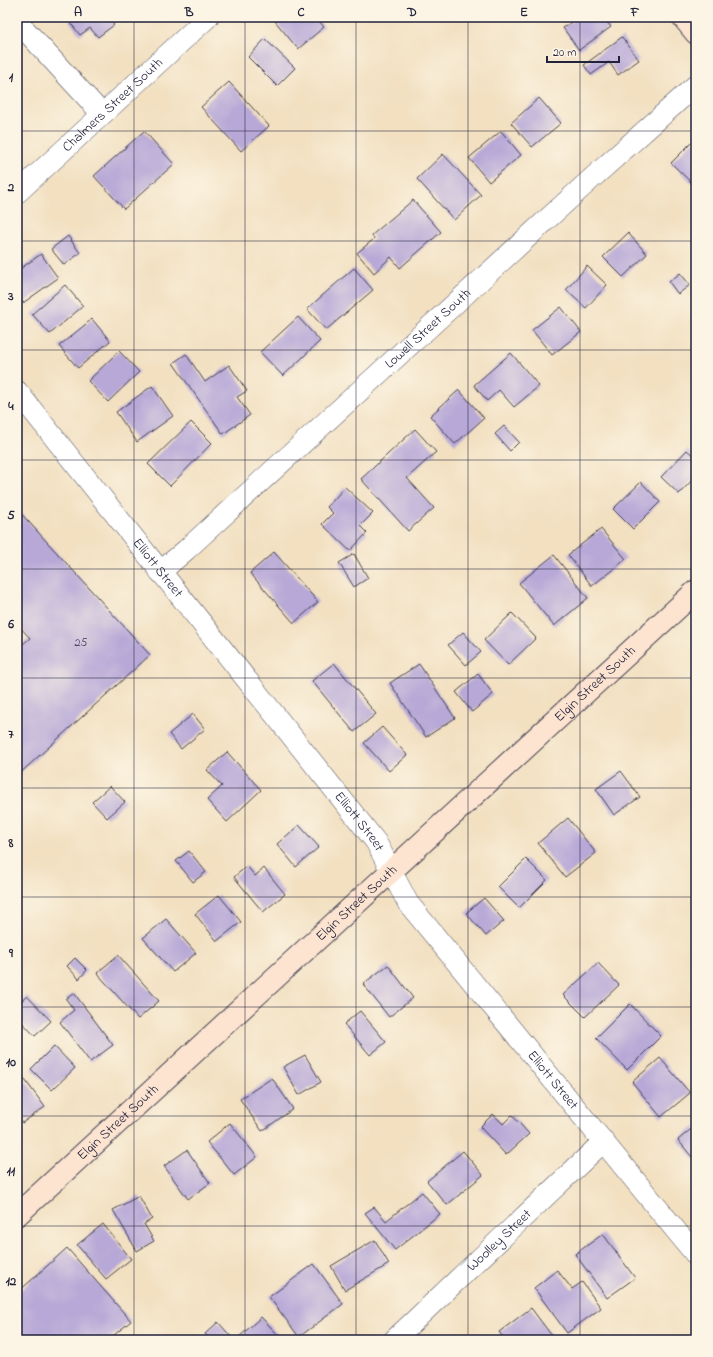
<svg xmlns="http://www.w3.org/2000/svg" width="713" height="1357" font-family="'Indie Flower',sans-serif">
	<rect width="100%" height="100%" fill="#fcf5e5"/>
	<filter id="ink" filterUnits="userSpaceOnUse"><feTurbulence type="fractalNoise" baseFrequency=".025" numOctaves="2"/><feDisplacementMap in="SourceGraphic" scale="8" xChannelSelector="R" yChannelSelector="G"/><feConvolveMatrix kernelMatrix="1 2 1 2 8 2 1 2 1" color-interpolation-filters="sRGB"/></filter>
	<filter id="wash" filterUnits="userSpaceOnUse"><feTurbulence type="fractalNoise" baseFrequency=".012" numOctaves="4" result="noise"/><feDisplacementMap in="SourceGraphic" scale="16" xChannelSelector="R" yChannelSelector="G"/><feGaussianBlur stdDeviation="0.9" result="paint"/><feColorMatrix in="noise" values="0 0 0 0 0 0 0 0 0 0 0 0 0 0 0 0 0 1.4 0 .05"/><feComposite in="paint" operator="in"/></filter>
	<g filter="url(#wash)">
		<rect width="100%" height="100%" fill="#f2e0c1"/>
		<g id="blocks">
			<path fill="#b7a8d7" d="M75,17H108L114,25L98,37L90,28L80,35L69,21Z
				M280,17H316L324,27L298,49L275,21Z
				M579,17H603L611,27L579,50L563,28Z
				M622,37L639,60L618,75L609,62L591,75L584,65Z
				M265,39L295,68L277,86L248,57Z
				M229,82L269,126L241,151L201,107Z
				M539,98L561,123L532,147L511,123Z
				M144,131L174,164L124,209L94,176Z
				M501,131L521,155L489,182L469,158Z
				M693,141L696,144V187L671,163Z
				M443,154L481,195L454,220L417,179Z
				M413,200L441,232L400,268L391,257L374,273L357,253L374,239L372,235Z
				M628,233L647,254L623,277L603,257Z
				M68,236L80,253L64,265L51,249Z
				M41,254L58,278L23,303L17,294V271Z
				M587,266L607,285L586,308L566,290Z
				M354,268L373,290L326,330L307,309Z
				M680,273L690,285L678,294L669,282Z
				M65,285L83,306L50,334L32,314Z
				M561,307L581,332L552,355L532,330Z
				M298,317L320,341L283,376L260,352Z
				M92,319L110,341L78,368L59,346Z
				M119,351L139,372L108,402L88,381Z
				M511,353L539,386L514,407L499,390L487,401L474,385Z
				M186,354L205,382L229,365L247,391L237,397L250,415L223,434L173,363Z
				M152,386L173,416L137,442L116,412Z
				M459,390L484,418L455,444L430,416Z
				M191,422L212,443L170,486L148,464Z
				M504,426L519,442L510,451L495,434Z
				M415,429L436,452L407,478L434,508L408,531L361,479Z
				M687,450L696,458V476L679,494L661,477Z
				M641,482L660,502L633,529L613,509Z
				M345,487L373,513L360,526L367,533L350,551L322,524L333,513L327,507Z
				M17,509L150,655L17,776V649L30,638L17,624Z
				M601,529L626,559L592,586L568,555Z
				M274,552L318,602L294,623L250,573Z
				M354,554L368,578L354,587L339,563Z
				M554,555L588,598L554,626L519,583Z
				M512,613L536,638L508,665L484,640Z
				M463,632L481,652L466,665L448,645Z
				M334,663L376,714L354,732L312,681Z
				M419,664L455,718L426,737L390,683Z
				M478,674L493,694L472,712L456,692Z
				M193,714L205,729L181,749L169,734Z
				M382,727L407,755L389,771L364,743Z
				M227,752L261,790L227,822L207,800L222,786L207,770Z
				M621,771L640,797L614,815L596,789Z
				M110,786L125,802L107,818L92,802Z
				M568,818L596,853L565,877L538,843Z
				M299,825L319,847L296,867L277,844Z
				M189,851L206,872L193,882L176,861Z
				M526,859L547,880L519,908L498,887Z
				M247,866L255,876L264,868L285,894L263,912L234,877Z
				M219,895L241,922L217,941L195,914Z
				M484,898L504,921L486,936L466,913Z
				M166,919L196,953L173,972L143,938Z
				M118,955L159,1001L138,1019L97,973Z
				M75,958L87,970L79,979L67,966Z
				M598,963L619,985L585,1017L563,995Z
				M388,965L413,998L389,1017L363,984Z
				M74,993L113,1045L90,1062L60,1022L74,1010L66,999Z
				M27,996L51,1021L35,1036L17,1017V1005Z
				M630,1004L661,1036L627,1070L596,1038Z
				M360,1011L386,1042L370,1055L344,1024Z
				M54,1046L75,1068L52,1090L31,1069Z
				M305,1055L321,1082L299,1095L283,1067Z
				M660,1058L690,1093L661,1117L632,1082Z
				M22,1076L45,1107L22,1123L17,1116V1080Z
				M272,1078L293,1109L262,1131L240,1099Z
				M493,1114L503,1124L512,1115L529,1134L506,1155L480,1127Z
				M230,1123L257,1157L234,1175L207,1142Z
				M696,1125V1162L678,1140Z
				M187,1150L210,1183L188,1199L164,1166Z
				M463,1151L483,1175L447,1205L427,1181Z
				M422,1192L440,1214L395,1250L365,1213L374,1207L386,1221Z
				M139,1196L152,1219L144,1224L154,1241L137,1251L113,1210Z
				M103,1224L131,1259L106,1279L77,1245Z
				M603,1234L635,1278L607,1298L575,1254Z
				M375,1240L389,1264L345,1290L331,1266Z
				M67,1248L131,1321L108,1340H17V1293Z
				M314,1264L343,1304L299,1337L269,1297Z
				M557,1270L572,1289L582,1282L601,1308L567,1333L534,1288Z
				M531,1308L555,1340H505L499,1332Z
				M261,1317L283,1340H239L238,1338Z
				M218,1322L234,1340H211L205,1334Z"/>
		</g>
	</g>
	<g filter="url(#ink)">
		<use href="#blocks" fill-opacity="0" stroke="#413e4f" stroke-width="1"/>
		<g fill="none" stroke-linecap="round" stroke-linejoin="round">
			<defs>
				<g id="street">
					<path d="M17,21L102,114"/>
					<path id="s1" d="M17,193L208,17"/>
					<path id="s2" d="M17,391L376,842L408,903L696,1255"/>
					<path id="s3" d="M160,572L186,550L590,180L696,85"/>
					<path id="s4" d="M394,1340L604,1141"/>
				</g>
				<g id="secondary">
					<path d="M683,17L696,33"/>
					<path id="s5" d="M17,1215L696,591"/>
				</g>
			</defs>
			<use href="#street" stroke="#413e4f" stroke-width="22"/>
			<use href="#secondary" stroke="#413e4f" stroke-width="24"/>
			<use href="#street" stroke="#fff" stroke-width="21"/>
			<use href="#secondary" stroke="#fde4d1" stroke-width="22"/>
		</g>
	</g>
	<path fill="none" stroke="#22223b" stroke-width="1" stroke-opacity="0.55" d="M134,17V1340M245,17V1340M356,17V1340M468,17V1340M580,17V1340M17,131H696M17,241H696M17,350H696M17,460H696M17,569H696M17,678H696M17,788H696M17,897H696M17,1007H696M17,1116H696M17,1226H696"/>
	<g text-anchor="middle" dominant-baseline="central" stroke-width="4" stroke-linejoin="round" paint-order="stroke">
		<g font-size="12" fill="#474462">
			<text x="81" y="643">25</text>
		</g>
		<g font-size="14" fill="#22223b" stroke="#fcf5e5">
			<text stroke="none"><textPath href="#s1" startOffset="130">Chalmers Street South</textPath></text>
			<text stroke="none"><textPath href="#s3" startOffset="362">Lowell Street South</textPath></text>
			<text stroke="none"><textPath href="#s2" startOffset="226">Elliott Street</textPath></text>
			<text stroke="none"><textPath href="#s5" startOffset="785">Elgin Street South</textPath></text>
			<text stroke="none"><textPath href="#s2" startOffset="550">Elliott Street</textPath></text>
			<text stroke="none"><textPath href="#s5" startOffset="461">Elgin Street South</textPath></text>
			<text stroke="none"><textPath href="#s2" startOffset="874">Elliott Street</textPath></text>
			<text stroke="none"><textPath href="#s5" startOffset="137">Elgin Street South</textPath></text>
			<text stroke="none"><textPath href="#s4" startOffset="145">Woolley Street</textPath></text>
		</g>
	</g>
	<rect width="713" height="1357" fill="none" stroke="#fcf5e5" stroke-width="44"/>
	<path d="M547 56v6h72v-6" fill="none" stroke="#22223b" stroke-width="2"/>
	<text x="553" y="56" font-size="12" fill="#22223b" stroke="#fcf5e5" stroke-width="3" paint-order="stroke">20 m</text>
	<rect x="22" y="22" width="669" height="1313" fill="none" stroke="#22223b" stroke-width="1.5"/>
	<g font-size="13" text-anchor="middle" font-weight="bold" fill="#22223b">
		<text x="78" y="16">A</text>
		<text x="189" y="16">B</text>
		<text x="301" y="16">C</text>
		<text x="412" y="16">D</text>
		<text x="524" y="16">E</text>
		<text x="635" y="16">F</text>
		<text x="11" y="81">1</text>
		<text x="11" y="191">2</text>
		<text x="11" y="300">3</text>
		<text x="11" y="410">4</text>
		<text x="11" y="519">5</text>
		<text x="11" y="628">6</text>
		<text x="11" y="738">7</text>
		<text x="11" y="847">8</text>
		<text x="11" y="957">9</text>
		<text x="11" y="1066">10</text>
		<text x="11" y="1175">11</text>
		<text x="11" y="1285">12</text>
	</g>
</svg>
